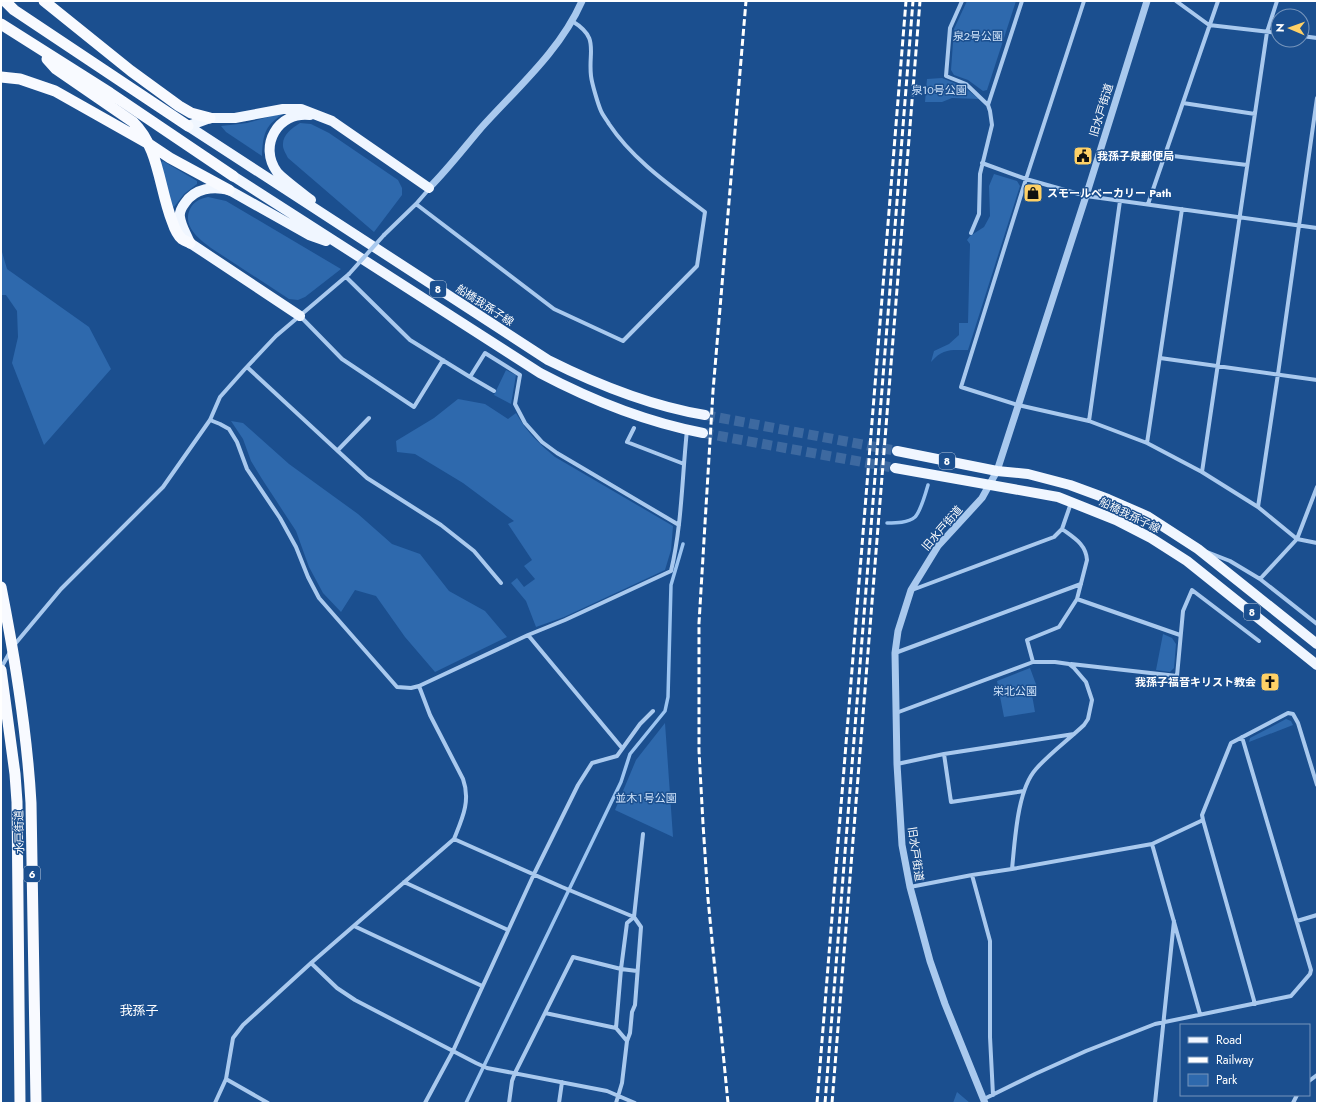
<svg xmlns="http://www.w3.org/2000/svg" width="1318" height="1104" font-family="Jost,'Noto Sans JP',sans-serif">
	<rect width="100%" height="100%" fill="#1b4f8f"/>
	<path fill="#2e69ad" d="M967,1H1016L987,90L983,91L968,80L954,75L951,70L954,29Z
		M942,78L964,87L979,99L952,98L942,102H925L927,79Z
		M286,112C265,125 263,133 262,156L226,132L221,126L247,123Z
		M300,123L311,124L329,133L398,180L402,188V195L374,232L288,158C286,154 283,149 283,146C282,135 292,128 300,123Z
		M163,161L197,181V184L184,194L174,207L171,206L161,162Z
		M994,174L1017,181L1020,186L968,350C951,350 943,348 931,362L934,351L949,344L959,335V323H968L970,244L967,240L970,236L984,227L990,216L989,186Z
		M208,197L226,201L341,269L305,297L298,300L289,299L211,248C199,239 182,226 190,209C194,201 200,199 208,197Z
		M1,252H2L7,269L89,327L111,369L44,445L12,363L18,337L17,311L6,295H1Z
		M506,370L516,375L511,404L494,395Z
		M458,399L485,404L508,419L516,413C526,431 539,444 555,457L673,526L671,550L665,570L564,617L536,627L526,601L511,583L517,578L524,587L535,579L524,566L532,560L508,524L514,521L463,483L415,454L397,452L396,441L434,418Z
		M231,421L243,423L289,464L358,514L392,544L420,554L449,591L485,611L507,637L435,672L405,637L376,596L355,590L341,612L323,593L309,567L296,531L262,479L251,461L243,439Z
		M1163,634L1172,638L1176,644L1174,668L1170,672L1156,670Z
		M1030,668L1037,687L1031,689L1035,712L1004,717L997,681Z
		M1286,719L1291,721L1293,725L1249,742L1250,738Z
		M665,723L673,837L615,810L636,760Z
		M957,1092L970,1103H953Z"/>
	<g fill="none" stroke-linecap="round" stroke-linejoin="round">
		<path stroke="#9cc4f0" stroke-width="3.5" d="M887,523C896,523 908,523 915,517C920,512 926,492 928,485
			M466,1103L621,782L630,754L665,711L668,697L671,585L683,544"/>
		<path stroke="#3d69a0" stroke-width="10" stroke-dasharray="10 5" stroke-linecap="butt" d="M705,415L897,451
			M703,433L895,468"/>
		<path stroke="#a9c9ee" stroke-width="4" d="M962,1L950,28L946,76L966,84L988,105L990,111L992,125L980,174L979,214L971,233
			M1084,1L1026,179L961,387L1018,405L1089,421L1147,443L1202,472L1258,507L1297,539L1317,543
			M1176,1L1209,25L1278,33
			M1302,36L1317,38
			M1183,103L1255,114
			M988,105L1022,1
			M1165,155L1247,165
			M982,163L1026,179L1086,196L1317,228
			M416,204L554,309L623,341L697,266L705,212C671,186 633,160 609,124C607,120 603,116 601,111C598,104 592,84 591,76C588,50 600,38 572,21
			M1148,204L1218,1
			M384,235L416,204L429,189
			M346,277L410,340L470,377L485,353L520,375L515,404L525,423L542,442L557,453L679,525
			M300,316L342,359L414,407L443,360
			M1160,358L1317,380
			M247,367L367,478L441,525L474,551L501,583
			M470,377L494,391
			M210,420L220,424L229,429L237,442L247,469L280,518L296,547L308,577L319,598L397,687L411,688L419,686L528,635L565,620L671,571C682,525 682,477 687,430
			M1089,421L1120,201
			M634,428L627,442L684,464
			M1147,443L1182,209
			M338,450L369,418
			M1202,472L1267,32L1277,1
			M1317,487L1297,539L1260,579L1317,624
			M1258,507L1278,374L1317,98
			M1062,529L1071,503
			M1207,552L1230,561L1260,579
			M912,590L1054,537L1062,529C1074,538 1086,544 1087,560L1077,599L1059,627L1027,640L1033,662
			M1077,599L1180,635
			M528,635L622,748
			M15,644L61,589L163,487L210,420L220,397L244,370L276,336L349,274
			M895,653L1081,584
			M1071,664L1177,676L1183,611L1192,590L1259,641
			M1,668L10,652
			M896,713L1033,662H1055L1069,664L1074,668L1086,682L1092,700L1088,719L1084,725C1068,740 1050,753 1036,769C1017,790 1015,841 1012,869
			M944,754L951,802L1024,791
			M897,764L944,754L1074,734
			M1203,820L1255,1004
			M454,839L562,887L634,917L641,927L635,1005L632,1012L630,1033L627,1041L622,1083L616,1103
			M1152,844L1200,1014
			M972,875L990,941V1037L993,1095
			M404,882L508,930
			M910,887L972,875L1012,869L1152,844L1203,820L1202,815L1231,743L1288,713L1293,714L1298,723L1317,785
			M1297,921L1317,915
			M354,926L482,986
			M311,963L337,988L355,1000L476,1063L487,1068L607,1091L635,1103
			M545,1013L616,1028
			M627,1041L616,1028L621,969L627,923L634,917L643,834
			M226,1079L268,1103
			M1309,1081L1317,1075
			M984,1099L1035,1074L1086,1051L1155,1024L1291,996L1310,974L1311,970L1242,737
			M215,1103L226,1079L233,1038L243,1025L311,963L454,839C462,819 471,801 463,779L430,715L419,686
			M425,1103L453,1051L534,874L578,785L592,763L617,756L640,724L653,711
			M509,1103L512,1081L515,1073L573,957L621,969L637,971
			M559,1103L562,1082
			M1155,1103L1174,921
			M1293,1103L1297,1095"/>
		<path stroke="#a9c9ee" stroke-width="7" d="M429,188C448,169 464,148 481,128C517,88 560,51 582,1
			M985,1103L945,1004L930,961L910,887L902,845L897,764L895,653L898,631L911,590L938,546L982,498L997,471L1086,196L1147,1"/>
		<path stroke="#f0f6ff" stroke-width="10" d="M310,115C278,111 258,146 277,172C283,179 302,193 311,200
			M188,126L548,360C598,385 650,406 705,415
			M188,126L210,118H235L283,109H301L332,121L429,188
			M233,176L540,373C591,400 646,422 703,433
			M300,316L190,243C187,235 181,226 180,217C179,212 182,207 185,203C195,188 213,186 229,190L309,235L326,241
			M897,451L997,471L1028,474L1070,485L1108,499L1147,516L1198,549L1317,644
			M895,468L1058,497L1116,520L1151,538L1187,561L1317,665"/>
		<path stroke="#f8faff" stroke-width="11" d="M5,1L14,10L188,126
			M44,1L131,71L179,106L191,113L210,118
			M1,24L110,93L233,176
			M47,59L56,69L133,122C159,147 159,188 172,221C174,227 177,235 182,239C185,241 188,242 190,243
			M1,77L20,79L55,91L149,144L170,158L229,190
			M1,587C15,658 27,730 31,803L36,1103
			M1,670L15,774L17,802L20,1103"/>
		<path stroke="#fff" stroke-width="3" stroke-dasharray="7 3" stroke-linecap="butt" d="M728,1103L708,899L703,824L699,751V623L713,391L746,1
			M817,1103L906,1
			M825,1103L913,1
			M832,1103L920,1"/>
		<path stroke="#a9c9ee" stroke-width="4" d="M349,274L384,235"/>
	</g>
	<defs>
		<symbol id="civic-square" viewBox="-11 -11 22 22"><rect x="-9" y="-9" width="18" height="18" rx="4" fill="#ffd166" stroke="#1b4f8f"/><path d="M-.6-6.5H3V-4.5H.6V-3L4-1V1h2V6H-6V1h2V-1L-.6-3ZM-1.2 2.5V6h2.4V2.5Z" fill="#111"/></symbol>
		<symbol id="shop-square" viewBox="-11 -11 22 22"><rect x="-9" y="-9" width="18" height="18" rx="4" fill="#ffd166" stroke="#1b4f8f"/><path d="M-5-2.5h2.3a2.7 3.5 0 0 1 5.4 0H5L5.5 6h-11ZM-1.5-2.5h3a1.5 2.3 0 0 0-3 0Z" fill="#111"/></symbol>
		<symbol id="church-square" viewBox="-11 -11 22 22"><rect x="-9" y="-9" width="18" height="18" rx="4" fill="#ffd166" stroke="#1b4f8f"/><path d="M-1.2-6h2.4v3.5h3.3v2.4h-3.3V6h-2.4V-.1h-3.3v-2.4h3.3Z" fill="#111"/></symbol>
	</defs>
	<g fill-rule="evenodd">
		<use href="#civic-square" x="1072" y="145" width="22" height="22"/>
		<use href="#shop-square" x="1022" y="182" width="22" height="22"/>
		<use href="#church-square" x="1259" y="671" width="22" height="22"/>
	</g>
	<g text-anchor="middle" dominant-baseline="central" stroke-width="3" stroke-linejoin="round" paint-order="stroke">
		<g fill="#1b4f8f" stroke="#bbcadd" stroke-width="1">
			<rect x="430" y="281" width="16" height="16" rx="3"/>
			<rect x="939" y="453" width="16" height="16" rx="3"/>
			<rect x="1244" y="604" width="16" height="16" rx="3"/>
			<rect x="24" y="866" width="16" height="16" rx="3"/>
		</g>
		<g font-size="10" font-weight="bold" fill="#fff">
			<text x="438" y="289">8</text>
			<text x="947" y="461">8</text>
			<text x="1252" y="612">8</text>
			<text x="32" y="874">6</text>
		</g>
		<g font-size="11" fill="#cfe3fa" stroke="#1b4f8f">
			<text x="978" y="36">泉2号公園</text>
			<text x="939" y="90">泉10号公園</text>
			<text x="1015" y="691">栄北公園</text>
			<text x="646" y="798">並木１号公園</text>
		</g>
		<g font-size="11" fill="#fff" stroke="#1b4f8f">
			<text transform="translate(1101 110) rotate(-73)">旧水戸街道</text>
			<text transform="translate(485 305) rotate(33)">船橋我孫子線</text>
			<text transform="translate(1130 515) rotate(26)">船橋我孫子線</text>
			<text transform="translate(942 528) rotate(-49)">旧水戸街道</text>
			<text transform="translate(19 832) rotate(-91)">水戸街道</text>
			<text transform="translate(916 854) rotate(82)">旧水戸街道</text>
		</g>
		<g font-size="11" font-weight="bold" fill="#fff" stroke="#1b4f8f" text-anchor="start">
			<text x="1097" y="156">我孫子泉郵便局</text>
			<text x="1047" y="193">スモールベーカリー Path</text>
			<text x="1256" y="682" text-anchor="end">我孫子福音キリスト教会</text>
		</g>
		<g font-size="13" fill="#fff" stroke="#1b4f8f">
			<text x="139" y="1010">我孫子</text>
		</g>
	</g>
	<rect width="1318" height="1104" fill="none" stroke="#ffffff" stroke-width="4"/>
	<rect x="1180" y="1024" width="130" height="72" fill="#1b4f8f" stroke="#7695bc"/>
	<rect x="1188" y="1037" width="20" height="6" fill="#f0f6ff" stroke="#7695bc"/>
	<text x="1216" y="1044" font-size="12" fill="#ffffff">Road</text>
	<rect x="1188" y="1057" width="20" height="6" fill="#ffffff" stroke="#7695bc"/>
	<text x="1216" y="1064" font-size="12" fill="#ffffff">Railway</text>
	<rect x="1188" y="1074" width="20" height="12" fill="#2e69ad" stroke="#7695bc"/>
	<text x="1216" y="1084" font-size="12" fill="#ffffff">Park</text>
	<g transform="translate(1290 28) rotate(272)"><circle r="19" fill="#1b4f8f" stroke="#7695bc"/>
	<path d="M0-3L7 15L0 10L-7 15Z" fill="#ffd166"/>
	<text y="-6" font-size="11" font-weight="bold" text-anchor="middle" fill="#ffffff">N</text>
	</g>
</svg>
